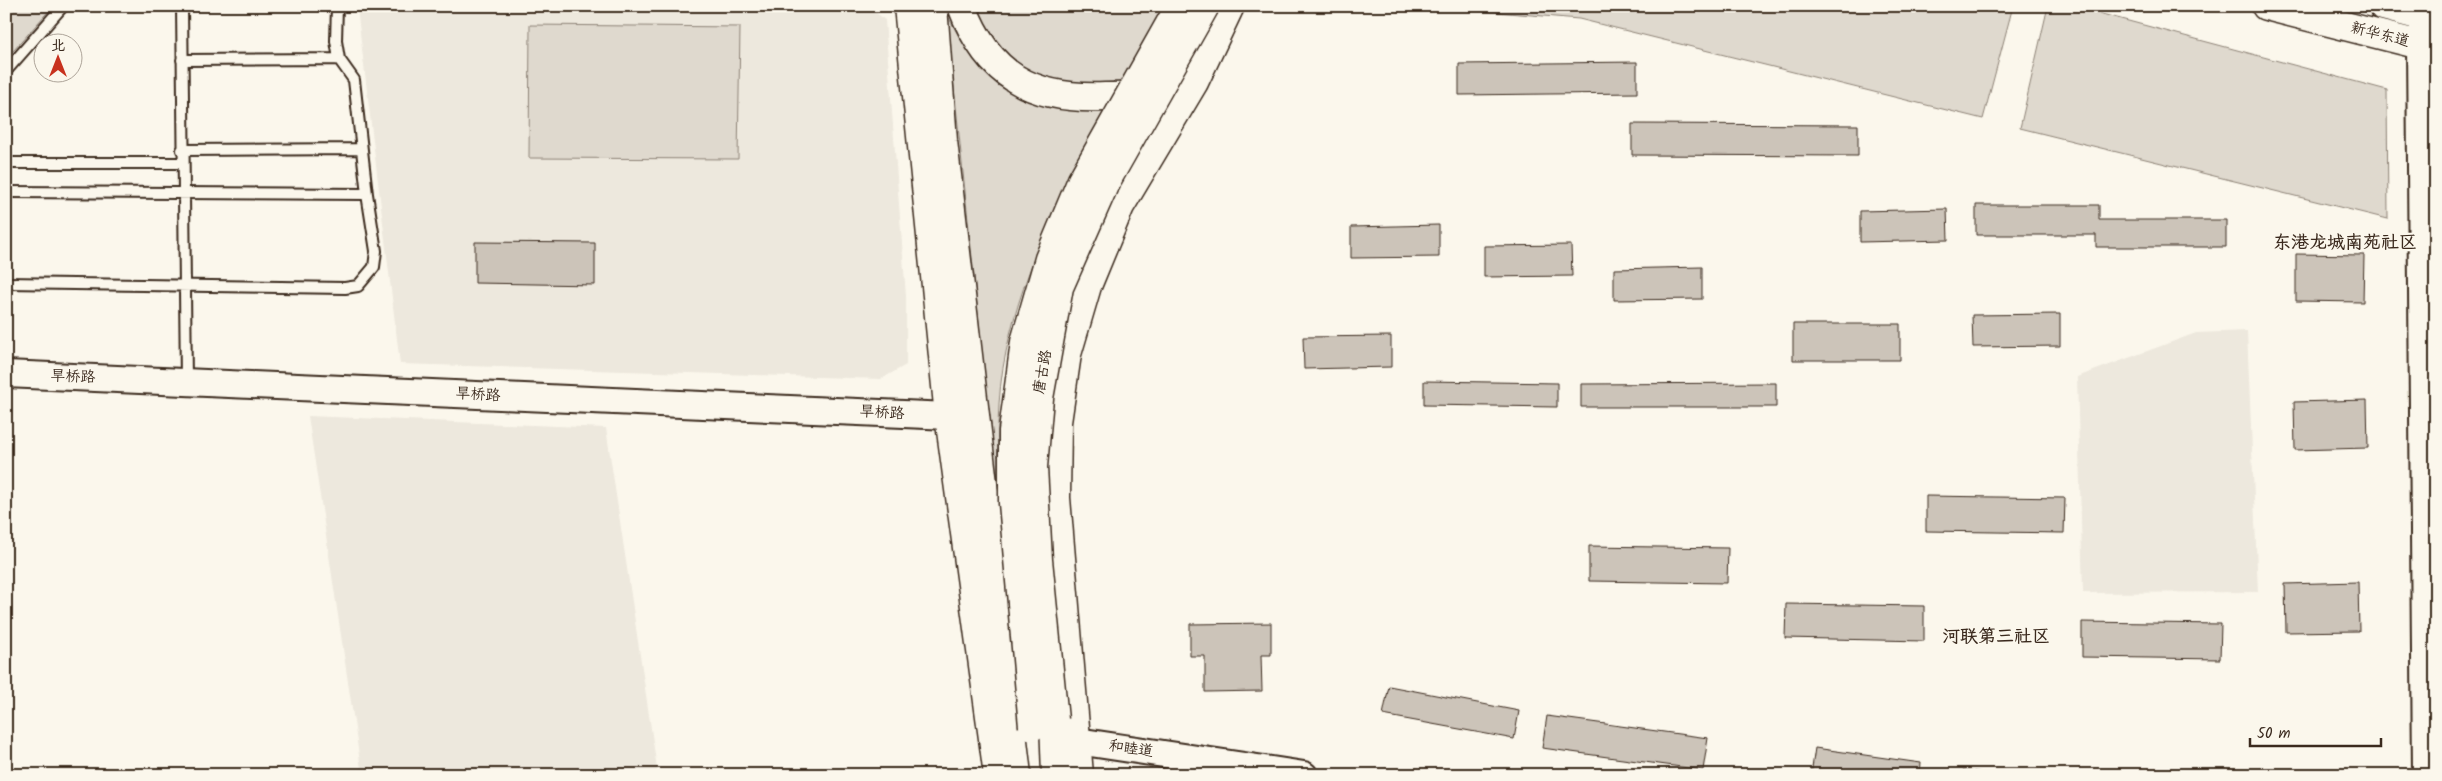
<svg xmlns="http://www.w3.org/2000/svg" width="2442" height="781" font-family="Kalam,'LXGW WenKai TC',sans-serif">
	<rect width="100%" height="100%" fill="#fbf7ec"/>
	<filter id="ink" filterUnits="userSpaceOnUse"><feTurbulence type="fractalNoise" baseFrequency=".02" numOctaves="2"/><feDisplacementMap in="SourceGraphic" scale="10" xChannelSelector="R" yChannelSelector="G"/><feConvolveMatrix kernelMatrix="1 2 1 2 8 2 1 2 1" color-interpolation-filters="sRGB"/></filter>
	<g filter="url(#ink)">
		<path fill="#ede8dd" d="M361,6H868L885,20L906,296V365L881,379L400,364L357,8Z
			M2247,331L2258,592L2083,593L2077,377L2196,333Z
			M308,416L606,428L658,775H362Z
			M1134,770L1166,775H1128Z"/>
		<path fill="#dfd9ce" stroke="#8d8276" d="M6,6H53L6,59Z
			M971,6H1166L1155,30L1116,90L1057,85L1013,69Z
			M1448,6H2013L1983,119L1579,19L1448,8Z
			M2048,6H2072L2387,90L2388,219L2020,128Z
			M946,12C988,97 1018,98 1106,110C1065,187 1024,265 1006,352C996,397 998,446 997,493Z
			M530,25L740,27L738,159L529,158Z"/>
		<path fill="#ccc4b9" stroke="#3b2a1e" d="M1637,62V93L1459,95V64Z
			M1632,124L1858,125V156L1632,155Z
			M1976,205H2099V220H2226V247H2096V235H1976Z
			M1947,209L1948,240L1860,242V211Z
			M1439,225V257L1351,258V227Z
			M475,242L595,243V285L475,283Z
			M1571,245L1572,276L1484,277V246Z
			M2296,254L2364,255L2363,302L2296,301Z
			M1702,267V299L1614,300V269Z
			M2060,314V346L1973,347L1972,315Z
			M1793,324H1900V360H1793Z
			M1391,336V367L1304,369L1303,337Z
			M1424,381L1557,383V407L1424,405Z
			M1776,383V407H1581V384Z
			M2367,400L2368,448L2295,450L2294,402Z
			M1926,496L2065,498L2064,533L1926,531Z
			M1589,546L1728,548L1727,583L1589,581Z
			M2358,582L2359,631L2286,632L2285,584Z
			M1786,604L1924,606V641L1785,638Z
			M2082,622L2221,624L2220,659L2082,657Z
			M1271,623V655H1261L1262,691L1205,692V656H1190V624Z
			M1389,686L1519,711L1514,739L1383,715Z
			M1547,716L1708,738L1703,770L1542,748Z
			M1815,748L1921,763L1920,775H1811Z
			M1963,770L1998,775H1963Z"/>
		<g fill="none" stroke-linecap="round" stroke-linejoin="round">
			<defs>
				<path id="service" d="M182,6L186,382
					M182,60L339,59
					M6,71L63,6
					M182,150L361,149
					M6,163H182
					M6,192L367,194
					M6,283L345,288L358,286L374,267L376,251L367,194L354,80L339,59L336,41L337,6"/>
				<path id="tertiary" d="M2424,24L2420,45L2426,775
					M6,374L949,416
					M1077,741L1304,775"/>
				<path id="primary" d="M908,6L949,416L998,775
					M933,6L943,141L1017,775
					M962,6C988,76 1032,100 1105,97C1120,97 1136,97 1150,93
					M2266,6L2436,49
					M2383,6L2436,20
					M1054,720L1056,775
					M1079,775L1056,498L1057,422L1067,354L1087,286L1120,206L1194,82L1230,6"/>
			</defs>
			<use href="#service" stroke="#3b2a1e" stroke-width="14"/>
			<use href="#tertiary" stroke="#3b2a1e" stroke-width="30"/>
			<use href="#primary" stroke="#3b2a1e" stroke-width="31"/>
			<use href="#service" stroke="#fbf7ec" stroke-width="10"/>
			<use href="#tertiary" stroke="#fbf7ec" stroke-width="26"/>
			<use href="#primary" stroke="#fbf7ec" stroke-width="28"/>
			<defs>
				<path id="primary-bridge" d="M1054,720L1038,560L1033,467L1039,398L1059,287L1105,183L1205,6
					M1033,726L1013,503V431L1025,342L1049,259L1082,180L1180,6"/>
			</defs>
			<use href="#primary-bridge" stroke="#3b2a1e" stroke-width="31" stroke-linecap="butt"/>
			<use href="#primary-bridge" stroke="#fbf7ec" stroke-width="28"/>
		</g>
	</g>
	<g text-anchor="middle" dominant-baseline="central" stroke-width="4.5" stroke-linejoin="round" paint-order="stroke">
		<g font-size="15" fill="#3b2a1e" stroke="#fbf7ec">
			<text transform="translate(2380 35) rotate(14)">新华东道</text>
			<text transform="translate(1043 372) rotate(-80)">唐古路</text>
			<text transform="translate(73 377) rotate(2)">旱桥路</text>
			<text transform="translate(478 395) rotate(3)">旱桥路</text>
			<text transform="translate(882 413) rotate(3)">旱桥路</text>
			<text transform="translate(1131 749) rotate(8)">和睦道</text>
		</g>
		<g font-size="18" font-weight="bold" fill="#3b2a1e" stroke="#fbf7ec">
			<text x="2345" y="243">东港龙城南苑社区</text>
			<text x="1996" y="637">河联第三社区</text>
		</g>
	</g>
	<rect width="2442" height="781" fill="none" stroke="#fbf7ec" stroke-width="25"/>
	<rect x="12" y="12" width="2417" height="756" fill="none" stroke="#3b2a1e" stroke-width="2" filter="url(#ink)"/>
	<g transform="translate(58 58)"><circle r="24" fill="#fbf7ec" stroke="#aea59a"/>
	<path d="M0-4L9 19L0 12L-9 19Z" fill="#c8321e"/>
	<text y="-8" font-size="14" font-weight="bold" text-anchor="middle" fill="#3b2a1e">北</text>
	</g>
	<path d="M2250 738v8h131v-8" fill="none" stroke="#3b2a1e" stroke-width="2.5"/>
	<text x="2257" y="738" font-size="15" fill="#3b2a1e" stroke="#fbf7ec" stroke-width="4" paint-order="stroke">50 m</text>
</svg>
